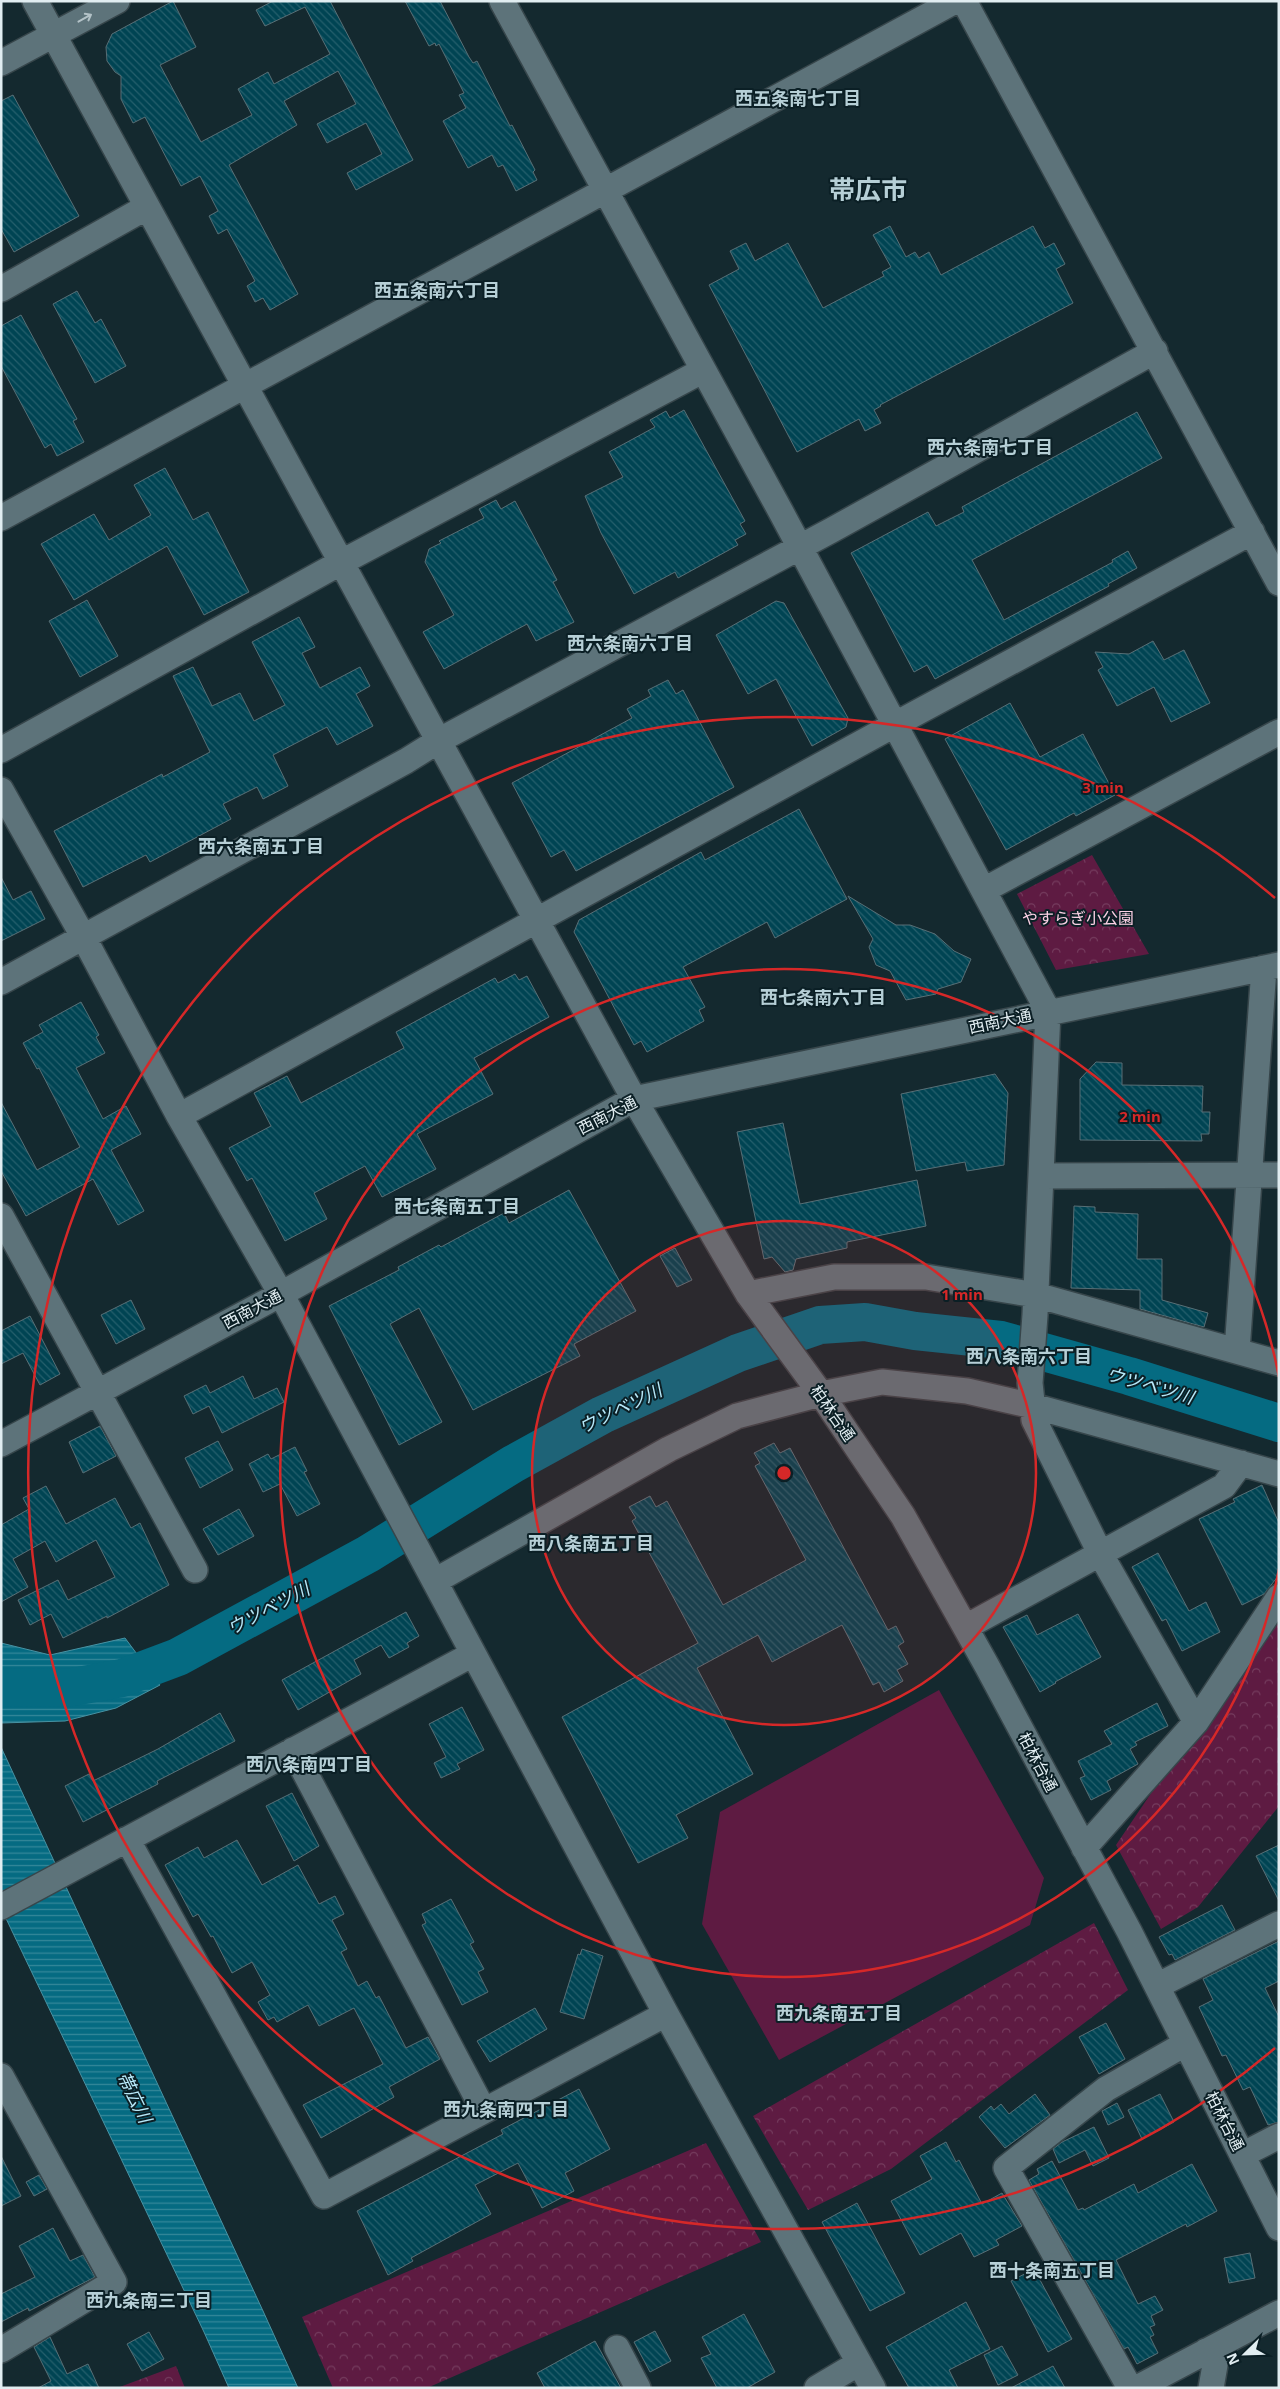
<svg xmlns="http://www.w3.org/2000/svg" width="1280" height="2389" font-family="'Open Sans','Noto Sans JP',sans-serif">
	<defs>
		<pattern id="park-crowns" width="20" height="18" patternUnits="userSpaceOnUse" patternTransform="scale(1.25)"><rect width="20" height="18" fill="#5e1b42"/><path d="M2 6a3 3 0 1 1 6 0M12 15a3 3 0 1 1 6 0" fill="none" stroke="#753c5e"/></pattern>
		<pattern id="water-rules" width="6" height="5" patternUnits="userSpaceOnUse" patternTransform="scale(1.25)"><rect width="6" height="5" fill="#056b82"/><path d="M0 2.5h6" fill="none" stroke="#35889a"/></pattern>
		<pattern id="building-back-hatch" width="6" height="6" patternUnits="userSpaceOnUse" patternTransform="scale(1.25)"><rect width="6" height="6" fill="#004453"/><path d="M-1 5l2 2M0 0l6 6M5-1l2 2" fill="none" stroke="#255f6c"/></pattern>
	</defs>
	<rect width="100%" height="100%" fill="#14292f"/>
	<path fill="url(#park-crowns)" d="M1092,855L1149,954L1056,970L1017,894Z
		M1279,1604V1806L1198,1907L1161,1929L1116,1845Z
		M1094,1923L1128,1990L891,2169L808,2210L753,2116Z
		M706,2143L761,2242L427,2388H333L302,2317Z
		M176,2366L185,2388H117Z"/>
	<path fill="#5e1b42" d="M939,1690L1044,1878L1030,1925L779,2060L702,1924L720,1812Z"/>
	<path fill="url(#water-rules)" stroke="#4792a3" d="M125,1638L160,1685L116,1708L65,1721L1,1723V1643L50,1655Z
		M1,1747L263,2311L298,2388H229L204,2332L1,1908Z"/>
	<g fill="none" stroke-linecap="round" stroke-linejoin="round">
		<path stroke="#056b82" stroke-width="38" d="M1,1687L13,1688L73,1687L122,1678L178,1657L368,1554L513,1464L602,1415L738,1353L820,1325L865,1322L915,1331L1001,1340L1129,1376L1279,1423"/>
	</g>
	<path fill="url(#building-back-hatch)" stroke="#586f76" d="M173,1L196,47L160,65L201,142L252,115L238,89L268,72L274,84L330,54L305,7L265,26L256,10L273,1H330L413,160L356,190L347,173L382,154L366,123L327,143L317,124L356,104L338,71L284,101L297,125L229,165L298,294L270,310L263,298L255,302L247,286L255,281L227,229L218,234L209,216L218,211L200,176L181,186L145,117L133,123L121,99V76L115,72L107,61L106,47L112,34Z
		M405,1H440L469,57L473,63L477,61L510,126L512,125L535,170L533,172L537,180L516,191L503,165L498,167L492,155L468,168L443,121L466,108L459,95L464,93L439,44L436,46L435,43L429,46Z
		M13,95L79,216L14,252L1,229V101Z
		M890,226L906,257L915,252L919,258L929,252L941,275L1033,226L1045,248L1054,243L1065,264L1056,269L1073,303L880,405L881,406L874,410L881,423L865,431L859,419L797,452L709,285L739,269L730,251L746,243L755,261L788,243L823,308L884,276L882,272L891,267L873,235Z
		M77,291L95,323L101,319L126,366L95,383L53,304Z
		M21,315L77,419L73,421L84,442L57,456L51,444L45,448L1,366V326Z
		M684,410L745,521L740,524L746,534L735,540L738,545L678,578L675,572L634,594L601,533L585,496L623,477L609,452L655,427L650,420L666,411L670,418Z
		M1137,412L1162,458L972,560L1004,620L1113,562L1112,560L1128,551L1137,568L1108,584L1109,586L935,679L927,665L914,672L851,553L928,512L936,526L964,512L962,507Z
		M165,468L193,520L208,512L249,592L204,615L167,546L74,600L41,544L94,514L109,540L151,515L134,485Z
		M496,500L501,509L515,501L557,580L553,582L574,622L536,641L527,624L444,669L423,632L454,615L425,562L429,549L441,543L439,541L484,518L479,509Z
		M87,600L118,656L80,677L49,621Z
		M776,601L784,603L848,718L846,727L812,746L776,679L748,694L716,635Z
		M299,617L315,647L302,653L320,688L360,667L370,686L356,694L373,726L337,745L327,727L273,755L288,786L263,799L257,787L223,804L231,819L150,862L146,855L83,887L54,831L162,774L163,777L210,752L173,676L193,667L212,706L240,693L254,721L285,705L252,642Z
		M1153,641L1164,660L1184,650L1210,703L1171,722L1154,687L1117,706L1098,670L1103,667L1095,652L1129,654Z
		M668,680L676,694L683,690L734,787L576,871L564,850L551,857L512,783L632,718L627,709L651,696L648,690Z
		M1010,703L1040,757L1083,734L1115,795L1076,816L1074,813L1006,850L945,739Z
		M799,809L847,899L775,938L767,922L683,967L705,1007L699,1010L704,1021L647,1052L641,1041L634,1045L574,932L579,920L701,852L705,860Z
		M1,877L13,900L31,891L45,919L1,941Z
		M848,896L896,925H910L935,934L954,951L971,959L961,982L938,989L936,994L906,1000L890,971L876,965L869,947L873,939Z
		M515,974L519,980L527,976L549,1017L474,1058L493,1094L417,1134L436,1169L382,1197L365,1166L314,1193L327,1219L285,1241L252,1178L247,1181L229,1148L271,1126L254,1093L287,1076L301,1103L404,1048L396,1032L495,978L498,983Z
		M81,1002L99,1035L96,1037L105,1053L76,1068L103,1119L126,1106L141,1134L111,1150L144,1211L118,1225L93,1179L26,1216L1,1171V1102L37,1170L80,1147L39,1068L37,1069L23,1043L43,1032L39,1025Z
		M1096,1062L1122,1063V1085L1203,1086L1202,1112H1210L1209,1134H1201L1202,1141L1080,1140V1079Z
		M995,1074L1008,1093L1004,1165L967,1171L965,1162L916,1171L901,1094Z
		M783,1123L800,1204L917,1180L926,1226L847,1242V1248L796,1259L793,1270L785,1272L772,1257L764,1259L737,1132Z
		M569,1190L636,1311L574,1344L580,1356L473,1410L419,1308L390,1324L442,1422L399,1445L329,1306L399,1270L398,1267L439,1245L441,1247L504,1213L509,1223Z
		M1074,1206L1095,1207V1212L1138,1214L1137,1259H1162V1300L1208,1313L1204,1327L1140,1309V1290L1071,1288Z
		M675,1248L692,1280L677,1287L660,1256Z
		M131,1300L145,1329L116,1344L101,1315Z
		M30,1316L60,1374L40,1385L23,1353L1,1364V1331Z
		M243,1376L254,1399L277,1388L284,1402L222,1433L209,1406L193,1414L184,1396L206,1385L210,1393Z
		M100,1426L116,1456L83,1473L69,1442Z
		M218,1441L233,1470L200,1488L185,1458Z
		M774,1443L780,1453L790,1448L888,1630L896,1626L904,1642L898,1646L908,1664L897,1670L903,1681L884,1692L879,1682L873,1685L842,1625L772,1662L758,1635L697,1668L753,1774L676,1815L688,1838L638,1863L562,1717L698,1643L632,1521L636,1518L629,1507L650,1496L656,1507L667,1501L723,1605L806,1560L755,1466L760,1463L754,1453Z
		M295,1447L307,1471L304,1472L320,1504L297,1516L280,1484L263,1492L249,1464L268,1454L271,1459Z
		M1262,1485L1279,1523V1575L1264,1594L1242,1605L1199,1519L1235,1502L1233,1499Z
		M46,1486L66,1524L115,1498L131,1528L140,1523L169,1585L107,1618V1616L63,1638L51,1614L30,1625L18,1600L58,1580L68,1600L115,1577L96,1540L56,1562L45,1541L13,1559L28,1587L1,1602V1525L29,1509L23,1498Z
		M239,1509L254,1536L218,1555L203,1529Z
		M1158,1553L1189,1611L1206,1602L1220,1632L1182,1651L1166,1619L1162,1621L1132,1567Z
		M406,1612L419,1636L407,1643L409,1647L389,1658L381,1645L354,1660L361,1674L298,1710L282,1680Z
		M1078,1614L1101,1657L1055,1682L1056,1683L1040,1692L1003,1627L1027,1615L1037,1635Z
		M1157,1703L1168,1726L1135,1742L1137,1745L1130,1749L1138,1764L1107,1781L1111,1790L1091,1800L1080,1778L1085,1776L1078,1761L1112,1744L1104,1731Z
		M462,1707L484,1750L457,1764L460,1769L441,1778L434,1763L446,1757L429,1724Z
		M220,1713L235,1741L157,1781L158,1784L83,1822L65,1786L89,1774L93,1781L158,1749Z
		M292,1793L319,1846L294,1861L266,1806Z
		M237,1840L262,1885L298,1865L319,1904L335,1896L344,1914L332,1920L347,1949L341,1952L358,1986L367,1981L376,1998L379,1996L406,2048L428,2037L440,2059L389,2087L394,2097L321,2138L303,2105L383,2064L354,2008L319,2026L308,2005L277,2022L274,2017L268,2020L258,2002L270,1995L252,1962L232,1973L213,1936L211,1937L198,1914L193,1917L165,1865L198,1847L204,1858Z
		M1279,1845V1901L1256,1856Z
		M451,1899L474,1942L470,1944L484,1969L478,1972L488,1992L462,2005L422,1925L426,1923L422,1914Z
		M1222,1905L1235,1930L1175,1960L1172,1954L1169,1955L1159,1937Z
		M1279,1941V1981L1265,1988L1279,2017V2122L1268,2125L1250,2087L1243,2090L1226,2055L1222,2056L1199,2007L1213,2000L1203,1979Z
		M582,1949L603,1956L584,2019L560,2012L578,1954L580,1955Z
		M535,2008L547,2029L490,2062L477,2041Z
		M1106,2023L1125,2059L1099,2074L1079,2037Z
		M579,2089L610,2149L565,2173L574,2191L542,2208L518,2163L475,2185L491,2214L411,2258L413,2261L388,2275L357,2211L503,2134L501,2130Z
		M1035,2094L1050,2115L1005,2148L979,2117L991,2106L994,2110L1001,2104L1009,2114Z
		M1160,2094L1174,2122L1142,2139L1128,2110Z
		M1117,2103L1124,2117L1108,2125L1102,2111Z
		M1094,2127L1109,2158L1093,2166L1085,2150L1059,2163L1053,2149L1062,2142Z
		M946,2142L956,2162L959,2160L982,2204L1002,2193L1022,2226L996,2240L999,2245L974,2257L961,2233L920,2255L891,2201L932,2179L920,2156Z
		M1,2156L21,2196L1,2206Z
		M1052,2161L1078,2210L1083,2208L1084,2210L1134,2184L1138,2193L1192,2164L1217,2211L1187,2227L1186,2224L1116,2260L1138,2304L1155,2296L1163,2310L1151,2316L1155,2325L1150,2327L1154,2335L1150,2337L1158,2353L1137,2364L1128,2347L1124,2349L1029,2180L1039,2174L1037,2169Z
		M39,2175L47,2189L34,2196L26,2182Z
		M857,2203L905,2293L870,2311L822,2222Z
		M53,2228L70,2261L83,2255L95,2277L29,2311L28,2308L1,2322V2294L35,2277L19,2246Z
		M1250,2253L1255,2278L1229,2283L1224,2258Z
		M1034,2269L1072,2339L1048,2352L1011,2281Z
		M966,2302L990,2349L949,2370L958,2388H909L886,2347Z
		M744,2314L775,2372L747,2388H717L701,2358L711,2354L702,2337Z
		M655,2331L671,2361L650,2372L634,2342Z
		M149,2332L164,2359L142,2371L127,2344Z
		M50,2337L67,2374L88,2364L99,2388H38L51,2381L34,2347Z
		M595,2341L621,2388H545L537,2373Z
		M1002,2346L1018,2375L998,2385L984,2355Z
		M1053,2366L1065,2388H1011Z"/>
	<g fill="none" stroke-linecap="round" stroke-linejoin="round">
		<defs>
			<path id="minor" d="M35,1L634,1099L748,1294L821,1394L903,1516L987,1666L1129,1931L1279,2228
				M502,1L781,512L1048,1011L1035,1315L1030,1383L1034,1420L1101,1555L1196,1722
				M964,1L1279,583
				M1,63L117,1
				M1,289L147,207
				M1,518L955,1
				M1,750L340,563L702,371
				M1,790L84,938L179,1116L281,1294L666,2014L873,2388
				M984,890L1279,732
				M1,982L406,761L438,741L832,530L1155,351
				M179,1116L894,725L1252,532
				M1041,1176L1279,1175
				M1,1216L195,1570
				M748,1294L834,1277H926L1036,1295L1279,1363
				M1237,1351L1264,968
				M1,1444L281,1294L634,1099L1279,965
				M435,1581L669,1449L737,1416L821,1394L882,1382L967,1391L1033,1406L1279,1474
				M966,1627L1224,1486L1241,1463
				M293,1750L484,2111
				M127,1839L324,2196L666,2014
				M1084,1848L1196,1722L1279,1597
				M1,1907L473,1654
				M1157,1986L1279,1924
				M1,2076L114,2282L1,2350
				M1242,2155L1279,2136
				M617,2348L638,2388
				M1206,2351L1215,2365L1211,2388
				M817,2388L859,2363
				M1130,2388L1006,2168L1106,2089L1185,2044
				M1137,2388L1279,2313"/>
		</defs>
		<use href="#minor" stroke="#37464b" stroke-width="28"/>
		<use href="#minor" stroke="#5d737a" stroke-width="25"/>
	</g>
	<defs><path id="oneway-shaft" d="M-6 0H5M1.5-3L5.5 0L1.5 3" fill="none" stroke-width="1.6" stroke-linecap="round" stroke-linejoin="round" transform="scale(1.25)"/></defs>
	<use stroke="#b3c2c7" href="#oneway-shaft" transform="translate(85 18) rotate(-29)"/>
	<circle cx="784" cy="1473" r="252" fill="#d62828" fill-opacity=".12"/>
	<g fill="none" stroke="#d62828" stroke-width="2.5">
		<circle cx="784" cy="1473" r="252"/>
		<path d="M1279 1569A504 504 0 1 1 1279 1377"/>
		<path d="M1275 2048A756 756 0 1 1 1275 898"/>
	</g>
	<g text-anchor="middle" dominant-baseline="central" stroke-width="4" stroke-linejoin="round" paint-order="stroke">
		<g font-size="16" fill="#fbd0e4" stroke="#0b1f25">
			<text x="1078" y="918">やすらぎ小公園</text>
		</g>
		<g font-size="16" fill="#e1edf1" stroke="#0b1f25">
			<text transform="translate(1000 1021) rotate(-12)">西南大通</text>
			<text transform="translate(607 1115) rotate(-27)">西南大通</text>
			<text transform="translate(252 1309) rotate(-28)">西南大通</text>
			<text transform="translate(833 1413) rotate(55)">柏林台通</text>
			<text transform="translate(1038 1762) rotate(62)">柏林台通</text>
			<text transform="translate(1225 2121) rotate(63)">柏林台通</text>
		</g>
		<g font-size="18" font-weight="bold" fill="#b6cfd6" stroke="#0b1f25">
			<text x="798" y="98">西五条南七丁目</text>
			<text x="437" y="290">西五条南六丁目</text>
			<text x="990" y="447">西六条南七丁目</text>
			<text x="630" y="643">西六条南六丁目</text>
			<text x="261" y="846">西六条南五丁目</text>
			<text x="823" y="997">西七条南六丁目</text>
			<text x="457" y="1206">西七条南五丁目</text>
			<text x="1029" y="1356">西八条南六丁目</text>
			<text x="591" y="1543">西八条南五丁目</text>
			<text x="309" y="1764">西八条南四丁目</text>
			<text x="839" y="2013">西九条南五丁目</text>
			<text x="506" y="2109">西九条南四丁目</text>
			<text x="1052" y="2270">西十条南五丁目</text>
			<text x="149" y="2300">西九条南三丁目</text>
		</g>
		<g font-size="18" font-style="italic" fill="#b7e9f9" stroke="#0b1f25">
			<text transform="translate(1150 1385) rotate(16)">ウツベツ川</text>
			<text transform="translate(620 1408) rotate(-26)">ウツベツ川</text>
			<text transform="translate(268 1608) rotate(-28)">ウツベツ川</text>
			<text transform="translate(135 2097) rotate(64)">帯広川</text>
		</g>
		<g font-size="26" font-weight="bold" fill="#b6cfd6" stroke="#0b1f25">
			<text x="868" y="189">帯広市</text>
		</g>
	</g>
	<circle cx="784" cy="1473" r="8" fill="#d62828" stroke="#0b1f25" stroke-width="2.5"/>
	<g font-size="15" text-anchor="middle" font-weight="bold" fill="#d62828" stroke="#0b1f25" stroke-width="4" stroke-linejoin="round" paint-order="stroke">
		<text x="1103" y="793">3 min</text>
		<text x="1140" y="1122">2 min</text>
		<text x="962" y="1300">1 min</text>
	</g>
	<rect width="1280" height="2389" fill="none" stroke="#e1edf1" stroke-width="5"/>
	<g transform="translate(1245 2354) rotate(247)" stroke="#0b1f25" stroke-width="4" paint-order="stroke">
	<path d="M0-4L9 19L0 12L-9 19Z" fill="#e1edf1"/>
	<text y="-8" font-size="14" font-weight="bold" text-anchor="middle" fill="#e1edf1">N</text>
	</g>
</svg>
